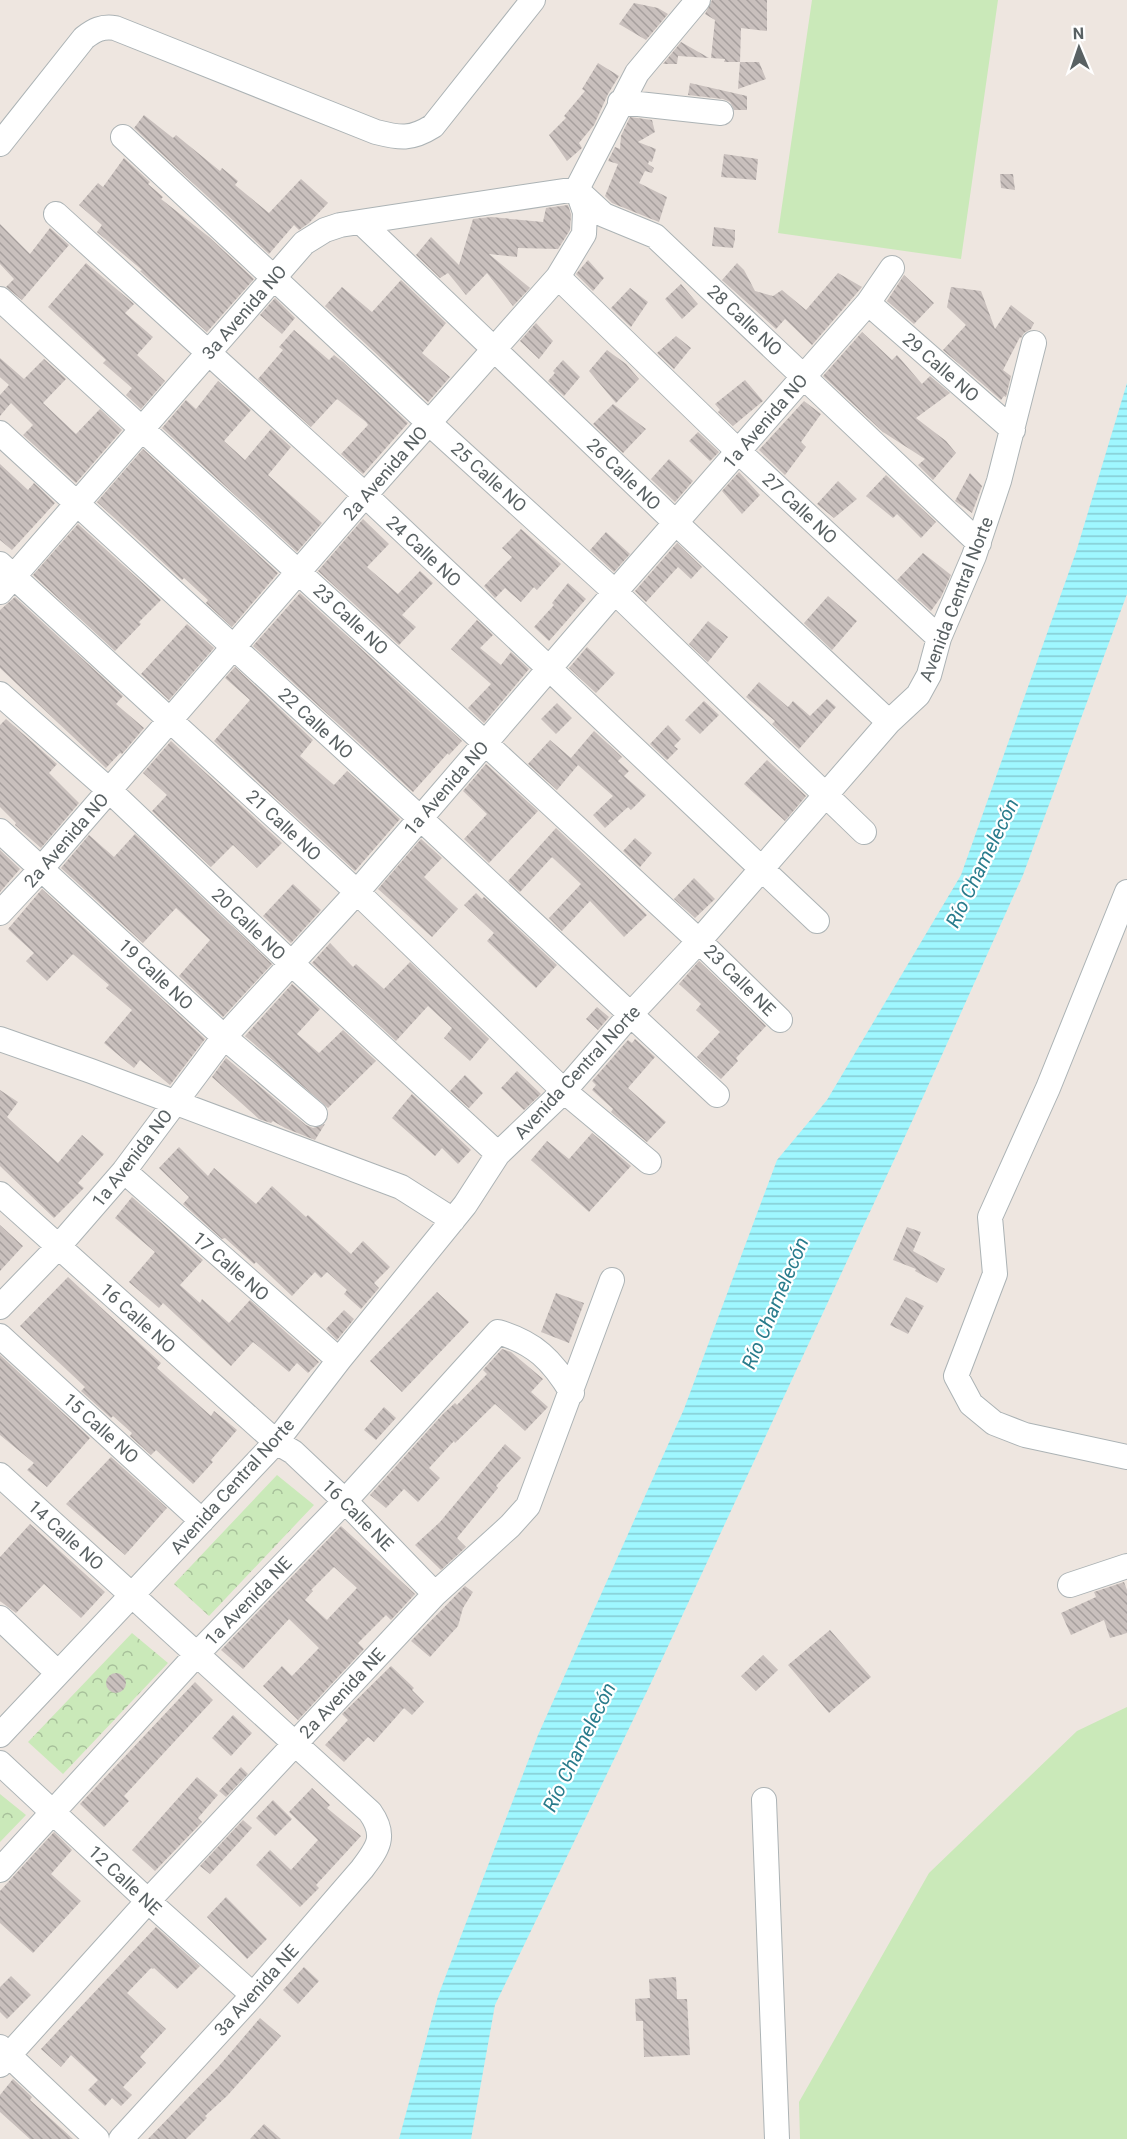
<svg xmlns="http://www.w3.org/2000/svg" width="1127" height="2139" font-family="Roboto,sans-serif">
	<defs>
		<pattern id="park-crowns" width="20" height="18" patternUnits="userSpaceOnUse" patternTransform="scale(1.5)"><rect width="20" height="18" fill="#cae9b9"/><path d="M2 6a3 3 0 1 1 6 0M12 15a3 3 0 1 1 6 0" fill="none" stroke="#a7c09a"/></pattern>
		<pattern id="water-rules" width="6" height="5" patternUnits="userSpaceOnUse" patternTransform="scale(1.5)"><rect width="6" height="5" fill="#9ff7ff"/><path d="M0 2.5h6" fill="none" stroke="#85cbd2"/></pattern>
		<pattern id="building-back-hatch" width="6" height="6" patternUnits="userSpaceOnUse" patternTransform="scale(1.5)"><rect width="6" height="6" fill="#c9c0bd"/><path d="M-1 5l2 2M0 0l6 6M5-1l2 2" fill="none" stroke="#a69f9d"/></pattern>
	</defs>
	<rect width="100%" height="100%" fill="#eee6e0"/>
	<path fill="#cae9b9" d="M812,0H998L961,259L778,233Z
		M1127,1707V2139H800L799,2102L929,1873L1077,1731Z"/>
	<path fill="url(#park-crowns)" d="M277,1475L314,1505L209,1616L174,1584Z
		M132,1633L168,1663L63,1774L28,1742Z
		M0,1794L26,1815L0,1842Z"/>
	<path fill="url(#water-rules)" d="M1127,383V594L1023,875L914,1117L650,1685L495,2005L471,2139H399L438,1996L538,1735L684,1409L777,1160L827,1100L961,875L1076,552Z"/>
	<path fill="url(#building-back-hatch)" fill-rule="evenodd" d="M712,0H767V31L741,28L740,62H724L725,59L711,58L715,20L705,14Z
		M634,3L658,8L668,14L646,40L619,24Z
		M681,42L709,58L678,56L677,64H663Z
		M740,62H759L766,79L738,89Z
		M598,63L619,76L608,94L594,125L579,143L582,148L567,161L549,135L566,118L564,116L585,91L582,89Z
		M690,83L747,96V110H734L730,102L723,99L688,95Z
		M144,115L173,138L176,135L220,171L222,168L238,181L235,185L269,213L301,179L328,203L309,223L299,230L294,225L269,254L134,128Z
		M630,117L652,120L655,132L638,142L656,149L652,162L649,161L648,164L654,168L652,173L645,171L639,183L667,197L659,222L612,203L605,196L618,164L608,161L615,147L620,149L621,136Z
		M724,154L758,159L756,180L721,177Z
		M124,158L150,182L148,184L163,197L161,199L209,237L254,279L207,332L140,271L142,270L97,232L102,225L79,205L98,183L103,187Z
		M1000,174H1013L1015,190L1001,188Z
		M568,205L571,214L570,230L558,249L518,248L517,257L489,254L530,288L513,306L487,273L466,295L448,273L440,278L416,255L431,237L459,265L473,219L491,217L543,222L546,208Z
		M0,224L30,254L50,228L69,245L22,300L6,287L14,279L0,264Z
		M714,227L735,230V239L733,248L712,246Z
		M588,260L604,278L593,291L576,274Z
		M86,263L134,304L125,313L153,337L137,355L165,381L141,409L126,395L132,388L103,363L106,360L48,307Z
		M737,263L744,270L755,291L773,296L782,290L806,310L838,273L862,287L812,345L785,319L776,329L722,280Z
		M904,275L934,303L914,324L887,301Z
		M401,280L446,323L422,353L450,377L428,402L325,306L342,287L372,312Z
		M681,284L698,304L682,319L665,299Z
		M951,287L981,291L995,329L1011,305L1034,323L1031,329L1024,333L1021,338L1020,337L1003,370L1011,376L1006,397L1004,396L1001,400L943,350L966,325L947,307Z
		M630,288L648,302L631,327L611,308Z
		M275,298L295,318L282,334L260,315Z
		M536,323L553,341L539,359L520,341Z
		M294,330L329,360L334,355L343,362L408,423L363,474L341,454L368,425L366,422L337,399L311,427L258,379L283,350L279,347Z
		M862,332L892,360L897,355L922,384L930,376L950,393L916,418L946,441L956,453L933,480L918,465L925,459L883,432L823,376Z
		M676,336L691,348L674,369L657,353Z
		M607,350L626,364L639,379L616,403L589,371Z
		M0,358L24,379L44,359L66,379L43,403L76,434L100,409L122,430L76,483L23,435L33,425L11,403L0,416V395L9,385L0,377Z
		M563,360L580,377L564,396L548,381L555,373L553,371Z
		M745,380L763,401L733,426L718,412L720,410L715,404Z
		M218,381L251,410L224,441L245,460L271,429L291,447L268,475L322,523L297,552L162,428L186,400L196,409Z
		M804,401L821,414L801,442L806,447L785,475L759,450Z
		M613,404L646,429L623,453L593,424Z
		M698,432L719,452L710,461L689,441Z
		M143,449L278,573L232,627L206,603L208,600L184,578L182,580L97,502Z
		M669,459L693,481L675,502L651,479Z
		M0,464L28,490L34,483L55,503L12,550L0,540Z
		M739,472L760,495L742,514L722,491Z
		M970,473L982,486L972,513L955,501Z
		M886,475L936,522L921,538L897,514L893,518L866,496Z
		M838,481L857,499L834,518L817,504Z
		M363,519L389,544L367,567L398,594L420,571L433,583L402,615L416,627L399,645L318,571Z
		M78,524L161,600L139,622L141,624L115,651L33,575Z
		M521,529L561,564L537,590L534,587L521,602L505,588L495,598L484,586L512,557L502,548Z
		M606,532L630,554L614,572L590,550Z
		M677,543L702,567L691,579L678,567L646,602L635,591Z
		M923,553L951,575L941,597L931,611L897,580Z
		M568,583L586,599L549,641L534,627L554,605L552,603Z
		M300,593L462,741L449,755L448,753L413,792L253,646Z
		M828,596L857,621L832,650L804,623Z
		M15,597L123,696L116,704L144,728L122,754L120,753L106,768L0,668V610Z
		M477,620L493,635L480,648L501,665L511,652L529,669L484,723L468,708L491,684L451,649Z
		M708,621L728,637L708,662L689,644Z
		M187,624L214,648L169,700L141,674Z
		M587,647L615,673L596,693L569,668Z
		M235,667L313,740L300,756L334,785L347,771L400,819L355,871L214,741L250,700L225,678Z
		M759,682L788,707L793,701L810,716L827,699L836,707L799,749L772,724L775,721L746,697Z
		M704,701L719,715L700,734L685,720Z
		M557,703L572,718L556,734L541,719Z
		M6,719L57,764L49,773L79,803L41,848L15,825L16,823L0,807V725Z
		M668,725L681,739L674,746L678,749L667,760L650,744Z
		M594,731L622,757L618,761L629,771L624,776L646,795L631,810L628,807L605,828L593,815L613,796L578,765L557,790L528,764L550,740L571,758Z
		M171,741L282,843L257,868L233,845L211,867L152,811L167,795L143,773Z
		M767,760L806,796L785,821L744,784Z
		M486,764L538,811L489,863L464,839L487,814L463,791Z
		M556,828L647,915L624,937L590,901L562,931L549,918L581,884L552,857L520,892L508,881Z
		M135,834L272,964L223,1017L179,976L210,940L176,908L143,943L61,868L89,835L114,857Z
		M635,838L652,853L640,867L623,851Z
		M421,839L442,858L424,877L458,909L432,937L378,889Z
		M0,850L20,869L0,892Z
		M694,878L715,899L695,918L674,899Z
		M293,884L321,910L291,943L263,916Z
		M42,889L205,1039L170,1085L140,1060L134,1068L104,1043L132,1010L106,988L109,985L73,954L47,981L26,961L34,953L8,929Z
		M476,893L482,899L484,897L557,965L536,988L487,941L494,933L464,905Z
		M330,943L353,967L356,964L384,989L410,962L489,1039L470,1061L444,1038L452,1028L428,1006L396,1041L312,963Z
		M699,961L766,1026L736,1058L738,1061L721,1079L697,1057L720,1032L696,1010L701,1004L679,984Z
		M292,984L320,1009L297,1034L319,1053L343,1030L376,1061L328,1108L245,1036Z
		M597,1007L609,1017L598,1030L586,1019Z
		M635,1039L655,1057L628,1088L666,1122L647,1142L611,1112L613,1109L592,1090L596,1085L592,1081L628,1040L632,1043Z
		M226,1058L306,1125L313,1128L325,1124L315,1140L285,1128L273,1121L271,1123L259,1119L212,1077Z
		M517,1071L541,1094L524,1110L501,1088Z
		M465,1075L483,1093L469,1108L450,1091Z
		M0,1090L18,1102L7,1117L58,1163L82,1135L104,1154L78,1183L84,1188L54,1218L0,1166Z
		M412,1094L471,1150L458,1164L442,1148L435,1156L392,1118Z
		M592,1133L631,1166L589,1212L531,1160L547,1141L569,1159Z
		M179,1147L208,1176L214,1168L256,1204L272,1186L306,1217L308,1215L351,1254L363,1241L390,1267L374,1283L379,1288L361,1309L344,1294L347,1290L327,1272L321,1278L315,1272L292,1296L256,1262L254,1264L225,1238L222,1239L183,1204L189,1197L159,1168Z
		M132,1197L203,1260L180,1285L200,1303L202,1299L229,1323L250,1300L319,1362L308,1373L297,1363L289,1372L253,1342L231,1366L163,1303L159,1308L129,1282L155,1252L115,1218Z
		M0,1225L23,1246L0,1271Z
		M907,1227L921,1232L913,1251L945,1269L937,1283L915,1271L916,1269L893,1260Z
		M68,1277L161,1363L157,1368L211,1416L214,1411L237,1430L211,1460L213,1462L193,1484L156,1450L151,1455L130,1436L132,1433L113,1416L111,1418L81,1391L85,1387L20,1326Z
		M437,1292L469,1322L402,1392L370,1361Z
		M556,1293L584,1303L569,1343L541,1332Z
		M906,1297L924,1306L908,1334L890,1325Z
		M344,1310L354,1319L337,1340L326,1329Z
		M502,1349L511,1352L543,1379L531,1392L548,1407L525,1431L495,1404L455,1443L454,1441L429,1468L440,1478L418,1502L404,1489L386,1508L370,1495L443,1414L455,1403L457,1405L487,1374L483,1370Z
		M0,1355L90,1438L47,1487L27,1470L34,1463L0,1435Z
		M384,1407L396,1418L376,1440L364,1430Z
		M505,1444L521,1458L496,1486L498,1488L457,1538L466,1547L441,1570L415,1545L440,1522Z
		M111,1457L167,1508L125,1555L66,1504Z
		M30,1524L105,1592L81,1618L44,1584L16,1613L0,1601V1557Z
		M341,1526L415,1594L391,1620L386,1615L358,1643L364,1649L298,1720L263,1686L282,1666L292,1676L319,1648L289,1619L243,1669L221,1650ZM334,1567L357,1588L327,1620L305,1600L313,1591L311,1590Z
		M1124,1582L1127,1590V1633L1110,1638L1104,1620L1071,1635L1061,1613L1096,1597L1094,1592Z
		M465,1586L473,1592L463,1608L458,1626L430,1657L411,1641Z
		M830,1630L871,1677L829,1713L788,1665Z
		M763,1655L778,1670L756,1691L741,1676Z
		M391,1666L414,1688L412,1690L424,1702L412,1715L404,1708L374,1742L368,1737L344,1762L325,1745L348,1720L342,1714Z
		M106 1683a10 10 0 1 1 20 0a10 10 0 1 1-20 0Z
		M195,1682L213,1700L124,1796L129,1801L104,1827L80,1804Z
		M233,1715L252,1733L231,1756L212,1738Z
		M241,1767L248,1774L226,1797L219,1791Z
		M197,1777L218,1795L198,1818L202,1822L155,1871L132,1850Z
		M312,1788L330,1805L327,1808L361,1836L316,1885L319,1888L300,1907L256,1865L270,1850L291,1870L318,1840L289,1812Z
		M273,1800L292,1819L275,1836L256,1818Z
		M243,1820L252,1828L210,1874L200,1866Z
		M54,1832L72,1850L51,1874L81,1901L33,1953L0,1923V1891Z
		M226,1897L267,1939L247,1959L207,1917Z
		M156,1927L200,1966L177,1989L154,1968L153,1969L151,1968L127,1993L166,2029L140,2057L146,2063L123,2087L132,2095L121,2106L112,2098L105,2106L88,2090L98,2080L71,2055L61,2067L41,2049Z
		M304,1967L319,1981L298,2004L283,1990Z
		M11,1976L31,1995L7,2019L0,2012V1987Z
		M676,1977L677,1999H687L690,2055L644,2057L643,2021H636L635,1999L650,1998L649,1979Z
		M260,2018L281,2036L227,2096L205,2116L207,2118L186,2139H148L219,2066Z
		M13,2079L32,2097L30,2100L73,2139H30L0,2112V2095Z
		M264,2124L281,2139H250Z"/>
	<g fill="none" stroke-linecap="round" stroke-linejoin="round">
		<defs>
			<path id="minor" d="M620,102L721,113
				M123,137L429,423L615,592L864,832
				M0,144L84,38C94,30 102,26 115,28L376,132C400,138 411,140 433,126L533,0
				M578,191L604,215L655,236L979,543
				M56,214L365,495L817,921
				M362,223L676,523L889,722
				M558,277L738,451L939,638
				M0,299L485,743L699,941L780,1020
				M868,303L1013,430
				M0,433L420,818L717,1095
				M0,564L357,892L564,1091L649,1162
				M0,592L304,243L325,230L340,225L577,189
				M0,694L109,790L291,963L498,1154
				M0,831L224,1037L315,1114
				M1127,892L1048,1088L990,1217L995,1274L956,1376L971,1404L994,1423L1025,1435L1127,1457
				M0,913L41,869L365,495L558,277L584,234L585,212L577,189L637,73L698,0
				M0,1039L91,1071L401,1187L453,1220
				M124,1171L339,1360
				M0,1194L276,1442L293,1452L345,1501L435,1594
				M0,1307L58,1247L124,1171L224,1037L357,892L615,592L868,303L892,268
				M0,1336L202,1521
				M0,1475L370,1812C387,1836 378,1848 362,1869L253,1995L121,2139
				M1070,1585L1127,1566
				M0,1618L58,1673
				M0,1735L276,1442L339,1360L465,1205L498,1154L564,1091L630,1015L699,941L889,722L918,695L929,675L939,638L974,556L999,481L1034,343
				M0,1763L148,1901L253,1995
				M764,1800L777,2139
				M0,1870L197,1654L345,1501L498,1332C535,1343 552,1360 572,1393
				M0,2047L97,2139
				M0,2065L148,1901L435,1594L510,1526L528,1506L612,1280"/>
		</defs>
		<use href="#minor" stroke="#acb3b5" stroke-width="26"/>
		<use href="#minor" stroke="#fff" stroke-width="24"/>
	</g>
	<g text-anchor="middle" dominant-baseline="central" stroke-width="4.5" stroke-linejoin="round" paint-order="stroke">
		<g font-size="18" fill="#596163" stroke="#fff">
			<text transform="translate(244 312) rotate(-49)">3a Avenida NO</text>
			<text transform="translate(745 320) rotate(43)">28 Calle NO</text>
			<text transform="translate(941 367) rotate(41)">29 Calle NO</text>
			<text transform="translate(765 421) rotate(-49)">1a Avenida NO</text>
			<text transform="translate(385 473) rotate(-49)">2a Avenida NO</text>
			<text transform="translate(624 474) rotate(44)">26 Calle NO</text>
			<text transform="translate(489 477) rotate(42)">25 Calle NO</text>
			<text transform="translate(800 508) rotate(43)">27 Calle NO</text>
			<text transform="translate(424 551) rotate(43)">24 Calle NO</text>
			<text transform="translate(956 599) rotate(-69)">Avenida Central Norte</text>
			<text transform="translate(351 619) rotate(43)">23 Calle NO</text>
			<text transform="translate(316 723) rotate(43)">22 Calle NO</text>
			<text transform="translate(446 788) rotate(-49)">1a Avenida NO</text>
			<text transform="translate(284 825) rotate(43)">21 Calle NO</text>
			<text transform="translate(66 840) rotate(-49)">2a Avenida NO</text>
			<text transform="translate(249 924) rotate(44)">20 Calle NO</text>
			<text transform="translate(156 974) rotate(43)">19 Calle NO</text>
			<text transform="translate(740 980) rotate(45)">23 Calle NE</text>
			<text transform="translate(577 1072) rotate(-47)">Avenida Central Norte</text>
			<text transform="translate(132 1158) rotate(-52)">1a Avenida NO</text>
			<text transform="translate(231 1266) rotate(41)">17 Calle NO</text>
			<text transform="translate(138 1318) rotate(42)">16 Calle NO</text>
			<text transform="translate(101 1428) rotate(42)">15 Calle NO</text>
			<text transform="translate(232 1486) rotate(-48)">Avenida Central Norte</text>
			<text transform="translate(358 1515) rotate(45)">16 Calle NE</text>
			<text transform="translate(66 1535) rotate(42)">14 Calle NO</text>
			<text transform="translate(248 1601) rotate(-46)">1a Avenida NE</text>
			<text transform="translate(342 1693) rotate(-47)">2a Avenida NE</text>
			<text transform="translate(125 1880) rotate(43)">12 Calle NE</text>
			<text transform="translate(256 1990) rotate(-48)">3a Avenida NE</text>
		</g>
		<g font-size="20" font-style="italic" fill="#297c8c" stroke="#fff">
			<text transform="translate(982 863) rotate(-64)">Río Chamelecón</text>
			<text transform="translate(775 1303) rotate(-67)">Río Chamelecón</text>
			<text transform="translate(579 1747) rotate(-64)">Río Chamelecón</text>
		</g>
	</g>
	<g transform="translate(1079 48) rotate(358)" stroke="#ffffff" stroke-width="4.5" paint-order="stroke">
	<path d="M0-4.5L10 22L0 15L-10 22Z" fill="#596163"/>
	<text y="-9" font-size="16" font-weight="bold" text-anchor="middle" fill="#596163">N</text>
	</g>
</svg>
